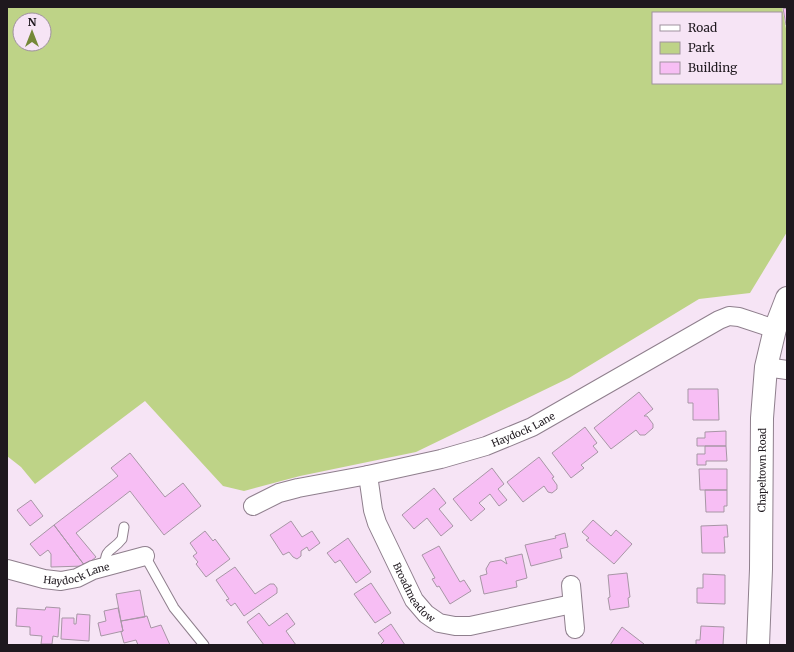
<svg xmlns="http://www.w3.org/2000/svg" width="794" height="652" font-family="Merriweather,serif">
	<rect width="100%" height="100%" fill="#f6e4f5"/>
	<path fill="#bed387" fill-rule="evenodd" d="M7,7H782L787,34V232L750,293L699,299L569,378L416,452L300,476L244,491L223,486L145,401L35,484L21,467L7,456ZM653,13H781V83H653ZM20,20H44V44H20Z"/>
	<path fill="#f7bef4" stroke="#a796a5" d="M783,8L787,9V25H786Z
		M688,389H718L719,420H693V403H688Z
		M639,392L653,409L644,416H647L653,424V428L645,435H640L636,430L611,449L594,428Z
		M585,427L597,443L593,446L598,452L581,465L584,468L571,478L552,453Z
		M726,431V446H697V438H705V432Z
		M705,446H726L727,461H706V465H697V454H705Z
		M130,453L165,497L183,483L201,506L164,535L130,491L76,533L96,557L85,566L54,525L118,476L111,468Z
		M539,457L554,477L552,478L557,485V489L552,493L548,492L544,486L523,502L507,482Z
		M492,468L504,484L498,489L507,500L499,506L490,494L479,503L485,509L471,521L453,499Z
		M699,469H727V490H700Z
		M434,488L446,503L439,509L453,526L441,536L427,518L414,529L402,515Z
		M705,490H727V506H724V512H706Z
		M31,500L43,516L30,526L17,510Z
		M593,520L611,536L616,530L632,544L614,564L586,540L589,538L582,532Z
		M291,521L302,537L312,531L320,543L309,551L307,547L301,551V556L297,559L293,557L289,552L283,555L270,535Z
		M54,525L85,566L51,567V554L48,550L40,556L30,544Z
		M727,525L728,537H724L725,553H702L701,526Z
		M205,531L213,541L215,539L230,559L206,577L196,564L198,562L193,556L197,553L190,543Z
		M565,533L568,547L560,549L562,558L531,566L525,545L556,538L555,536Z
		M348,538L371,572L356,583L340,560L335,563L327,553Z
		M439,546L460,582L464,580L471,591L450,604L439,586L437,587L432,579L435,578L422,555Z
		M522,554L527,578L516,581L517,587L484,594L480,576L487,574L486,569L490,562L501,560L507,564L505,558Z
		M235,567L255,594L270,584H274L277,588V593L244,616L235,603L231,606L226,600L229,599L216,580Z
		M627,573L630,597L628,598L629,607L610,610L608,598L610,597L608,575Z
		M703,574L725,575V604L697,603V588H703Z
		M371,583L391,613L375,623L354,594Z
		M140,590L145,617L121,621L116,594Z
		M46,607L60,608L58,637L53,636L52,644H41L42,636L30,635V627L16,626L17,608L45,610Z
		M118,608L123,631L101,636L98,623L106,621L104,611Z
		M259,613L269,626L287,613L295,624L286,631L296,645H264L247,622Z
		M77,614L90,615L89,641L61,639L62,618H74V624H76Z
		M147,616L151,628L161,625L170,645H138L136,640L124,643L121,632L123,631L121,621Z
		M391,624L405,645H382L381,644L384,641L378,633Z
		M701,626L724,627L723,645H696V640H700Z
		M622,627L644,644L642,645H610Z"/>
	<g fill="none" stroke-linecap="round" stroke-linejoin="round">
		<defs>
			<path id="lane" d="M145,556L174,608L204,645
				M105,566C105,547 112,552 122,539L124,527"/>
			<g id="street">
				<path d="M766,367L787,370"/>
				<path id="s1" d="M368,475L373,510L377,523L414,600L426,614L439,623L455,626H470L572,604"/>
				<path id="s2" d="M253,506L279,493L298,488L368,475L441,459L486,446L532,427L719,320L729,316L739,317L775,329"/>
				<path id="s3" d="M7,569L44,579L61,581L77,578L93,570L145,556"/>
				<path d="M571,585L575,629"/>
			</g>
			<g id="secondary">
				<path id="s4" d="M758,645L761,569L762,418L766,367L775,329L787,298"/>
			</g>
		</defs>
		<use href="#lane" stroke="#8f7f8d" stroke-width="11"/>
		<use href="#street" stroke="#8f7f8d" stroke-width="20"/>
		<use href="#secondary" stroke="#8f7f8d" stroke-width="24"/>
		<use href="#lane" stroke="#fff" stroke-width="9"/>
		<use href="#street" stroke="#fff" stroke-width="18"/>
		<use href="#secondary" stroke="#fff" stroke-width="22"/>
	</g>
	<g text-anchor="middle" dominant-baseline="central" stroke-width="4" stroke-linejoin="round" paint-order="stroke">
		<g font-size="10" fill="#1e181e" stroke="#f6e4f5">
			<text stroke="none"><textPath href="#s2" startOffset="282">Haydock Lane</textPath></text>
			<text stroke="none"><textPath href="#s4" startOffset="175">Chapeltown Road</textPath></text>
			<text stroke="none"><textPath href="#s3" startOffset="72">Haydock Lane</textPath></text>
			<text stroke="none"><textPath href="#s1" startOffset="128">Broadmeadow</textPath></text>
		</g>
	</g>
	<rect width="794" height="652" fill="none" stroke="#1e181e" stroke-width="16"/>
	<rect x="652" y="12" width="130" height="72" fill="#f6e4f5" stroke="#a0929f"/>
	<rect x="660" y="25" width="20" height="6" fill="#ffffff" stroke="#a0929f"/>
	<text x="688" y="32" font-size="12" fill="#1e181e">Road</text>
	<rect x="660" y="42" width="20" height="12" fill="#bed387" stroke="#a0929f"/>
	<text x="688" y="52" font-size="12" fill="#1e181e">Park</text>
	<rect x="660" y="62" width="20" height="12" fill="#f7bef4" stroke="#a0929f"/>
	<text x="688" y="72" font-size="12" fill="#1e181e">Building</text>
	<g transform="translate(32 32)"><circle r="19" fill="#f6e4f5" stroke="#a0929f"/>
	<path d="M0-3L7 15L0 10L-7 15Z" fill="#758838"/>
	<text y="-6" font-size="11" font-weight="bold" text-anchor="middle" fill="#1e181e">N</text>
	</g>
</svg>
